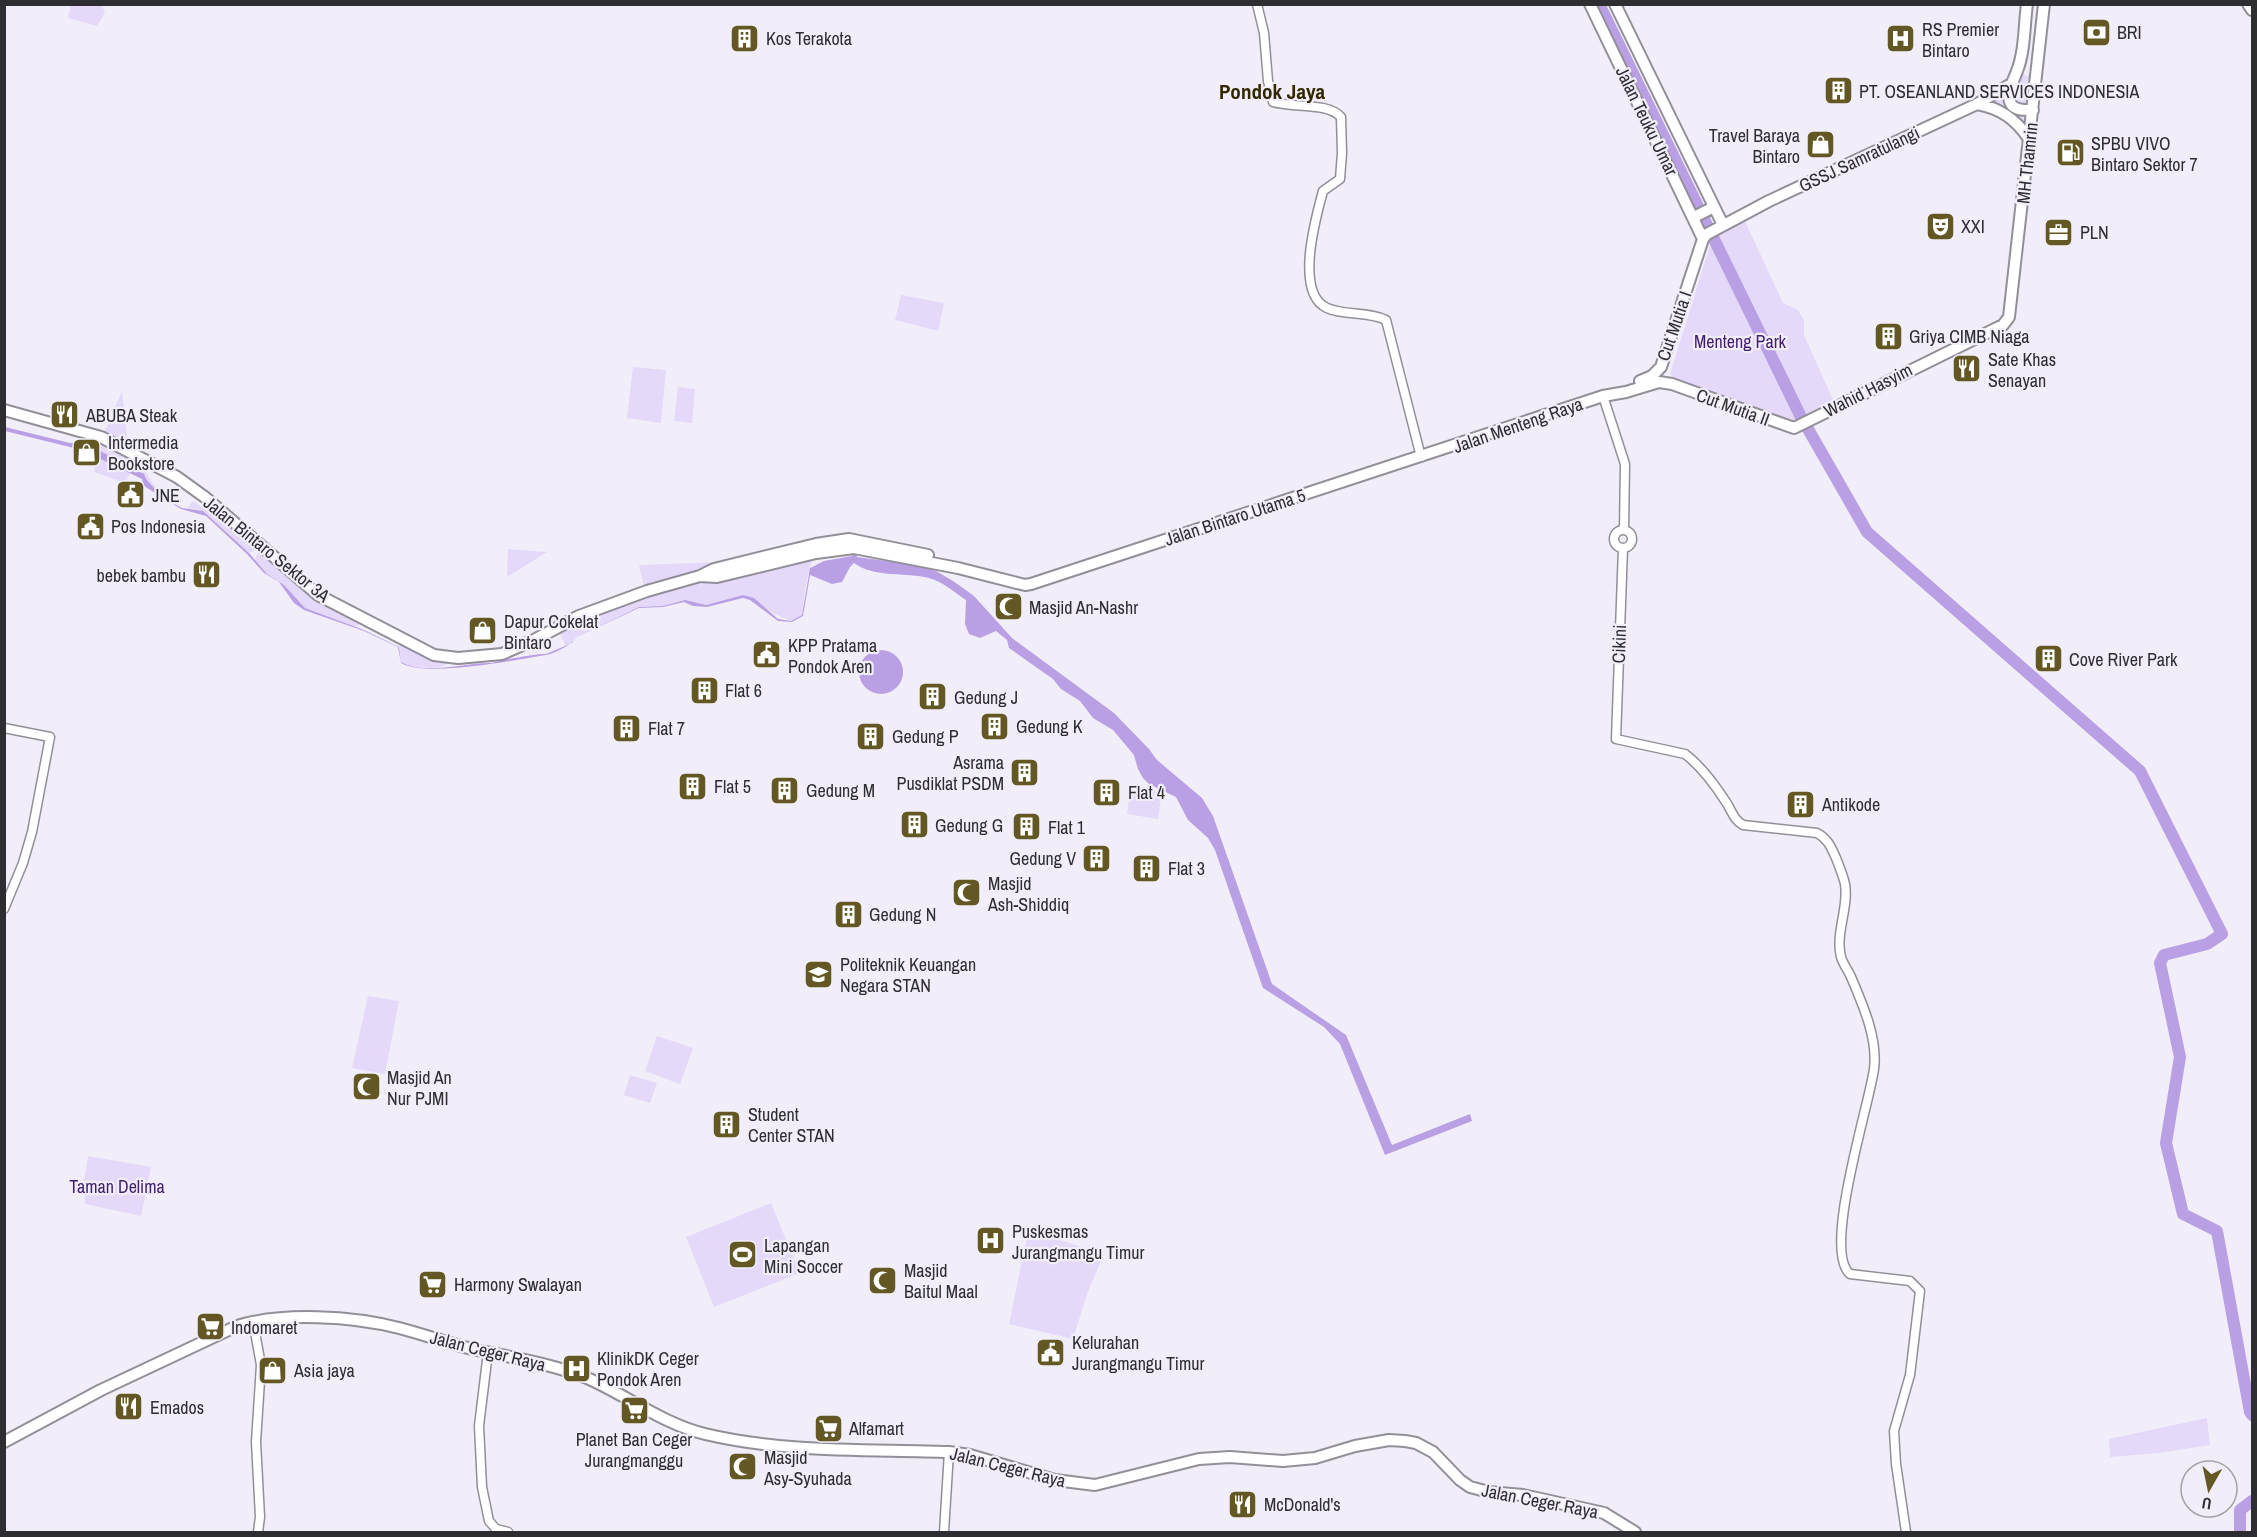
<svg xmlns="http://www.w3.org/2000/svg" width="2257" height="1537" font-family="'Archivo Narrow',sans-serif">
	<rect width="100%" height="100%" fill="#f2eef9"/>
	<path fill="#e4d9f9" d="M71,5H102L105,13L97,26L68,18Z
		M2021,71L2026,76L2034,73L2028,129L2014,112L1990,100Z
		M1744,219L1783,303L1798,310L1804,320V335L1834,402L1794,423L1674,378L1670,374L1713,236Z
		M901,295L944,303L938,331L895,320Z
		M633,367L666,370L661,423L627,418Z
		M678,387L695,389L692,423L674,421Z
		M122,391L129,453L138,458L152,483L169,499C153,492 148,477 134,468L136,463L125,483L94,472L102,438Z
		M193,501L261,547L321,598L369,622L358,625L356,627L305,608L284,585L267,574L255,560L260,548L249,553L203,511L187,508Z
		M816,544L805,588L802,615L791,621C772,614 760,605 743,595L706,605L684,600L663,606L638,607L577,637L566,647L558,629L625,595V591L645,590L639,565L751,561Z
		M508,549L547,552L507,577Z
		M401,639L454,659C441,671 417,672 402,663L399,647Z
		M1131,787L1162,792L1158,819L1127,814Z
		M368,996L399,1001L385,1074L352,1068Z
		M657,1036L693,1048L680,1084L645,1071Z
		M630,1075L657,1083L650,1103L624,1095Z
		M88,1156L151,1167L141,1216L85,1204L84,1182Z
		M771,1203L800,1273L714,1307L686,1237Z
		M1028,1232L1038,1233L1104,1254L1087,1294L1073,1339L1009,1324Z
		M2207,1418L2210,1445L2159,1453L2110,1457L2109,1439Z"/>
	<path fill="#b99fe4" d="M5,427L70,443L87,444L144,474L146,479L161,496L182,508L203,511L249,553L267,574L284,585L305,608L364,630L399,647L401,662C425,676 465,662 492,663C502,660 538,653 546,654L572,643L577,637L639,607L663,606L685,600L706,605L743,595L754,598L778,619L791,621L802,615L810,568L824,561L852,556V552H856L857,557L922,566L936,571L953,581L974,596L1012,638L1114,713L1149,749L1157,760L1202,798L1213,816L1272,984L1346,1035L1392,1145L1470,1114L1472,1121L1385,1155L1340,1044L1324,1027L1263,988L1215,850L1208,838L1188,820L1176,797L1149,784L1143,778L1138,769L1134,755L1113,730L1093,718L1080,701L1061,689L1053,679L1009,648L1007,640L996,631L980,638L969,634L965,624L966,600C954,592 943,582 929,578C906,572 874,578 854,563L850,567L842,582L832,584L810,575L803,616L792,622L778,621L750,600L743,598L707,607L693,606L684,602L663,607L639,608L577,637C571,645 556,653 546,655C514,660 428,678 401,663L398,647L364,631L304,610L294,603L279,582L264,573L247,554L206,516L181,509L144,486L142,479L82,450L13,433L5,431Z
		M859 672a22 22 0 1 1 44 0a22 22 0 1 1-44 0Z"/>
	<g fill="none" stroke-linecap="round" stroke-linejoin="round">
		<path stroke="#b99fe4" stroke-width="12" d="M1599,4L1800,415L1867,532L2140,771L2222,934L2207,944L2164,955L2160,963L2180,1057L2166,1143L2183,1214L2217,1231L2250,1412L2252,1415
			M2240,1532V1510L2252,1501"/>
		<defs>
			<path id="minor" d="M1257,4L1264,33L1268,81L1273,102C1292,108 1328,102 1341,117L1342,153L1340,179L1323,191C1316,217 1294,293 1327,308C1345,316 1368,311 1386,320L1421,457
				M1603,396L1625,464L1624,530
				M1614 539a9 9 0 1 1 18 0a9 9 0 1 1-18 0Z
				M1623,548L1616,739L1685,754C1701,766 1715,785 1726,802C1732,811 1733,819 1743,825L1817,833C1828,839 1831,847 1836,858C1839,866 1843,875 1845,884C1849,908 1835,933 1841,957C1843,964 1848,970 1851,977C1863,1005 1878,1039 1874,1069C1869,1106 1822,1251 1850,1274L1910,1281L1920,1291L1910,1375L1894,1431L1896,1464L1906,1532
				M4,728L50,737L32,832L23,863L4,909
				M253,1321L261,1365L256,1442L260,1517L258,1532
				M488,1352L479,1426L482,1487L489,1521L496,1529L508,1532
				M944,1532L949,1452"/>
			<path id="major" d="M1590,4L1703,239
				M1615,4L1723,225
				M2027,4C2024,26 2025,51 2017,71C2014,80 2005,94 2011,104C2015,111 2026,110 2033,110
				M2248,4L2252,10
				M1977,104C2000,108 2016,119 2029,139
				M1694,217L1714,207
				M1640,381L1652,376L1661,367L1703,239L1707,234L1769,201L1977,104L2011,84
				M4,410L101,437L177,477L206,498L318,595L434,655L458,658L502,654L534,640L579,616L647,591L700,576L714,569L816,544L849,539L928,555
				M700,576L717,577L816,553L854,548L958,568L1025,585L1031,584L1603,396L1626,392L1659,382L1672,384L1794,428L2003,325L2009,317L2044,4
				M4,1442L101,1390L237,1326C283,1312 352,1316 399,1328C422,1334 445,1342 468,1348C507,1357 550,1363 587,1378C626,1395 663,1424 705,1434C785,1453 867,1449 949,1452L970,1455L1055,1480L1095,1485L1199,1459L1230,1457L1283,1461L1315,1458L1355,1446L1389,1440L1405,1441L1416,1443L1433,1452L1460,1480L1470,1487L1489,1492L1523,1495L1604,1513L1635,1532"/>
		</defs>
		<use href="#minor" stroke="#928f99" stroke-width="11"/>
		<use href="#major" stroke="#928f99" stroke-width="14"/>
		<use href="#minor" stroke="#fff" stroke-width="8"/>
		<use href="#major" stroke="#fff" stroke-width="10"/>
	</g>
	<defs>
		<symbol id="bank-square" viewBox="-11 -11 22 22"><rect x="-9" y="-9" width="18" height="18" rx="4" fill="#635824" stroke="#f2eef9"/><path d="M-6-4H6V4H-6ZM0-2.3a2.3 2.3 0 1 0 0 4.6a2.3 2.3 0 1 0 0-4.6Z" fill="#fff"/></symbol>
		<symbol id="building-square" viewBox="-11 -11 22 22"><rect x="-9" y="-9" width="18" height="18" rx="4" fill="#635824" stroke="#f2eef9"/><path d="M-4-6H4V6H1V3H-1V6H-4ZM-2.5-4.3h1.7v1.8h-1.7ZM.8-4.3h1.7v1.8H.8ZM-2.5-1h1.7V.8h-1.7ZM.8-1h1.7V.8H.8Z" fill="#fff"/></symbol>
		<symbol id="hospital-square" viewBox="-11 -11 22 22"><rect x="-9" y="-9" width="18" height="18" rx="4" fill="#635824" stroke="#f2eef9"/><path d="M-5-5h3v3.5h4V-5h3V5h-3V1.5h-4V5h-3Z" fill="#fff"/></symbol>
		<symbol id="shop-square" viewBox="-11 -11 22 22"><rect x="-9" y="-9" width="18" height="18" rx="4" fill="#635824" stroke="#f2eef9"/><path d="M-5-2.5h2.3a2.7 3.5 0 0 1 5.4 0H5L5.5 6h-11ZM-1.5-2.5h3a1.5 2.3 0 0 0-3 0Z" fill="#fff"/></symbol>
		<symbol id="fuel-square" viewBox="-11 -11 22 22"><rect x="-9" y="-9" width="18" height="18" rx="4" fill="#635824" stroke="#f2eef9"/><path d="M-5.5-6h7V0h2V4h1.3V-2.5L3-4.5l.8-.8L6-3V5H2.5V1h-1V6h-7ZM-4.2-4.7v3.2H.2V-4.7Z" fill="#fff"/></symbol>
		<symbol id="theatre-square" viewBox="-11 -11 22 22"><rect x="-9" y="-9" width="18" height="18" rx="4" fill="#635824" stroke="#f2eef9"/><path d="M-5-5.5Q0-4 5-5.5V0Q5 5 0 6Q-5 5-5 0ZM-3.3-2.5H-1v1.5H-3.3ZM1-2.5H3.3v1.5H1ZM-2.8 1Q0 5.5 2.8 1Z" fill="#fff"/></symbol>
		<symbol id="office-square" viewBox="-11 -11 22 22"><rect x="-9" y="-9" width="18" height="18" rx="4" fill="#635824" stroke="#f2eef9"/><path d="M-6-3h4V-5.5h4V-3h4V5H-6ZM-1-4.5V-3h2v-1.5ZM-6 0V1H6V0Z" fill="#fff"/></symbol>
		<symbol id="restaurant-square" viewBox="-11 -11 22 22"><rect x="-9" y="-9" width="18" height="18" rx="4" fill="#635824" stroke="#f2eef9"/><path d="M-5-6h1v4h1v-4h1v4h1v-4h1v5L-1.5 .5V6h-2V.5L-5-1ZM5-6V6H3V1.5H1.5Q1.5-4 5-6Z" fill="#fff"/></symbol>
		<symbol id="civic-square" viewBox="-11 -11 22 22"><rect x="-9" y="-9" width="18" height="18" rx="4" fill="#635824" stroke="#f2eef9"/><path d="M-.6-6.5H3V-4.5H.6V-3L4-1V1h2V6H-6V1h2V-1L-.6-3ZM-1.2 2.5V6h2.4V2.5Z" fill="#fff"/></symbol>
		<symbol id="mosque-square" viewBox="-11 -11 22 22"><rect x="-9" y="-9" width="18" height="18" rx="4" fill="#635824" stroke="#f2eef9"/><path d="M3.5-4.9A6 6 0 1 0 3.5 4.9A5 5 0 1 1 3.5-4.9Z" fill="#fff"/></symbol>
		<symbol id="university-square" viewBox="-11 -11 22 22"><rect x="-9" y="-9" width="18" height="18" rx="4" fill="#635824" stroke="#f2eef9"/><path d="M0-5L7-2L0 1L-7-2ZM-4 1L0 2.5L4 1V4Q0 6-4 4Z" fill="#fff"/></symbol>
		<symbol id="stadium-square" viewBox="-11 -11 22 22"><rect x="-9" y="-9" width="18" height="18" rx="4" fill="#635824" stroke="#f2eef9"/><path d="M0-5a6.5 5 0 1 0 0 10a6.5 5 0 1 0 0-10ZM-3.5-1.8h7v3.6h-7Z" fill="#fff"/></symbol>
		<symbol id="supermarket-square" viewBox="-11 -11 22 22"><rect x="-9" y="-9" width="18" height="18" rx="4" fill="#635824" stroke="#f2eef9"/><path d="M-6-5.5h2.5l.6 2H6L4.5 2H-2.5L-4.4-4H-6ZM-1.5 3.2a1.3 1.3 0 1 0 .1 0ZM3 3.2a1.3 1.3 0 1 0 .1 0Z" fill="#fff"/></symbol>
	</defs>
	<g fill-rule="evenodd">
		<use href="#bank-square" x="2080" y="16" width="33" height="33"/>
		<use href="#building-square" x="728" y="22" width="33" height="33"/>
		<use href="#hospital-square" x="1884" y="22" width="33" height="33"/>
		<use href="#building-square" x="1822" y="74" width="33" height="33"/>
		<use href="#shop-square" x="1804" y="128" width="33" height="33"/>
		<use href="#fuel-square" x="2054" y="136" width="33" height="33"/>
		<use href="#theatre-square" x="1924" y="210" width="33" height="33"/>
		<use href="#office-square" x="2042" y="216" width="33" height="33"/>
		<use href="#building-square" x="1872" y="320" width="33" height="33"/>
		<use href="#restaurant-square" x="1950" y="352" width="33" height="33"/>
		<use href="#restaurant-square" x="48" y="398" width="33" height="33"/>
		<use href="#shop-square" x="70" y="436" width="33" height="33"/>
		<use href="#civic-square" x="114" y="478" width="33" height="33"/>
		<use href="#civic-square" x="74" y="510" width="33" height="33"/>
		<use href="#restaurant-square" x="190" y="558" width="33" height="33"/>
		<use href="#mosque-square" x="992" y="590" width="33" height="33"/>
		<use href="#shop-square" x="466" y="614" width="33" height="33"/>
		<use href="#civic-square" x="750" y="638" width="33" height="33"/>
		<use href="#building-square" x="2032" y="642" width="33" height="33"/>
		<use href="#building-square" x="688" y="674" width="33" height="33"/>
		<use href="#building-square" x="916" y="680" width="33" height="33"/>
		<use href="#building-square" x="978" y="710" width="33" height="33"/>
		<use href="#building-square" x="610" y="712" width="33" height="33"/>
		<use href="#building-square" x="854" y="720" width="33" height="33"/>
		<use href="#building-square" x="1008" y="756" width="33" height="33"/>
		<use href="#building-square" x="676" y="770" width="33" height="33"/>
		<use href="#building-square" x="768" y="774" width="33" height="33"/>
		<use href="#building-square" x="1090" y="776" width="33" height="33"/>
		<use href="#building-square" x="1784" y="788" width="33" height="33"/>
		<use href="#building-square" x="898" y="808" width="33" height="33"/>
		<use href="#building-square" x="1010" y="810" width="33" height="33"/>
		<use href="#building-square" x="1080" y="842" width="33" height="33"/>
		<use href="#building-square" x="1130" y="852" width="33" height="33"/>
		<use href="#mosque-square" x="950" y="876" width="33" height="33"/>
		<use href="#building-square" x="832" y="898" width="33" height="33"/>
		<use href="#university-square" x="802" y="958" width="33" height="33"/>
		<use href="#mosque-square" x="350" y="1070" width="33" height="33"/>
		<use href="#building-square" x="710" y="1108" width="33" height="33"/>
		<use href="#hospital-square" x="974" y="1224" width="33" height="33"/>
		<use href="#stadium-square" x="726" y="1238" width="33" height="33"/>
		<use href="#mosque-square" x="866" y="1264" width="33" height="33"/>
		<use href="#supermarket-square" x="416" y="1268" width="33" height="33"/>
		<use href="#supermarket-square" x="194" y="1310" width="33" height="33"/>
		<use href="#civic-square" x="1034" y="1336" width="33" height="33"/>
		<use href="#hospital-square" x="560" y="1352" width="33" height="33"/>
		<use href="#shop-square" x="256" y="1354" width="33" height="33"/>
		<use href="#restaurant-square" x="112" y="1390" width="33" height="33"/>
		<use href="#supermarket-square" x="618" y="1394" width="33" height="33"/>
		<use href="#supermarket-square" x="812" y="1412" width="33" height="33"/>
		<use href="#mosque-square" x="726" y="1450" width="33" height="33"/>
		<use href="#restaurant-square" x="1226" y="1488" width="33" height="33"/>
	</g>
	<g text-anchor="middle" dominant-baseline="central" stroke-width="4.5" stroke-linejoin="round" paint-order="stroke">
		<g font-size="18" fill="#2e2d31" stroke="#f2eef9" text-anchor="start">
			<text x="1922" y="29">RS Premier<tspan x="1922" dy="21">Bintaro</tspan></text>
			<text x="2117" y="32">BRI</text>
			<text x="766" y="38">Kos Terakota</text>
			<text x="1859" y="91">PT. OSEANLAND SERVICES INDONESIA</text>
			<text x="1800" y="135" text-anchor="end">Travel Baraya<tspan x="1800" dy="21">Bintaro</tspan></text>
			<text x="2091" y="143">SPBU VIVO<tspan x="2091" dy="21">Bintaro Sektor 7</tspan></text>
			<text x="1961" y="226">XXI</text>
			<text x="2080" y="232">PLN</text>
			<text x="1909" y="336">Griya CIMB Niaga</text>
			<text x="1988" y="359">Sate Khas<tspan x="1988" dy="21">Senayan</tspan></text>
			<text x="86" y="415">ABUBA Steak</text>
			<text x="108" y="442">Intermedia<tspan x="108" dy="21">Bookstore</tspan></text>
			<text x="152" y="495">JNE</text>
			<text x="111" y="526">Pos Indonesia</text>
			<text x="186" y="575" text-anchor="end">bebek bambu</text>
			<text x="1029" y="607">Masjid An-Nashr</text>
			<text x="504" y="621">Dapur Cokelat<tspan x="504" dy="21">Bintaro</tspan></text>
			<text x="788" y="645">KPP Pratama<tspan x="788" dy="21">Pondok Aren</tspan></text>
			<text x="2069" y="659">Cove River Park</text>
			<text x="725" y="690">Flat 6</text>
			<text x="954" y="697">Gedung J</text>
			<text x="1016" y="726">Gedung K</text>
			<text x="648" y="728">Flat 7</text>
			<text x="892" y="736">Gedung P</text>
			<text x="1004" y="762" text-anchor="end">Asrama<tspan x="1004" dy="21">Pusdiklat PSDM</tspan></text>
			<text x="714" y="786">Flat 5</text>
			<text x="806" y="790">Gedung M</text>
			<text x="1128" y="792">Flat 4</text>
			<text x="1822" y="804">Antikode</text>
			<text x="935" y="825">Gedung G</text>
			<text x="1048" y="827">Flat 1</text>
			<text x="1076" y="858" text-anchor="end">Gedung V</text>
			<text x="1168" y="868">Flat 3</text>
			<text x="988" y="883">Masjid<tspan x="988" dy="21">Ash-Shiddiq</tspan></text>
			<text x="869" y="914">Gedung N</text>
			<text x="840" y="964">Politeknik Keuangan<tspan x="840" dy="21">Negara STAN</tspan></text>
			<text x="387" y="1077">Masjid An<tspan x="387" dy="21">Nur PJMI</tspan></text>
			<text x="748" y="1114">Student<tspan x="748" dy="21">Center STAN</tspan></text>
			<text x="1012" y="1231">Puskesmas<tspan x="1012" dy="21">Jurangmangu Timur</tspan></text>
			<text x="764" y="1245">Lapangan<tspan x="764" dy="21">Mini Soccer</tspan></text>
			<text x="904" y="1270">Masjid<tspan x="904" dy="21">Baitul Maal</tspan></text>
			<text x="454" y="1284">Harmony Swalayan</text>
			<text x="231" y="1327">Indomaret</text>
			<text x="1072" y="1342">Kelurahan<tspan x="1072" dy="21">Jurangmangu Timur</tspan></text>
			<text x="597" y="1358">KlinikDK Ceger<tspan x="597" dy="21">Pondok Aren</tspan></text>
			<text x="294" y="1370">Asia jaya</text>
			<text x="150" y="1407">Emados</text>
			<text x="849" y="1428">Alfamart</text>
			<text x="634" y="1439" text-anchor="middle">Planet Ban Ceger<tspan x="634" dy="21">Jurangmanggu</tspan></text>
			<text x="764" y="1457">Masjid<tspan x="764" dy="21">Asy-Syuhada</tspan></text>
			<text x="1264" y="1504">McDonald's</text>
		</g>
		<g font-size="18" fill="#2e2d31" stroke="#f2eef9">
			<text transform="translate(1647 121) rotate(64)">Jalan Teuku Umar</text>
			<text transform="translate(1859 159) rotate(-25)">GSSJ Samratulangi</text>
			<text transform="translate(2027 163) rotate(-84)">MH Thamrin</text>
			<text transform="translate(1674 326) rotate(-71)">Cut Mutia I</text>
			<text transform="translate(1868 390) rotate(-27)">Wahid Hasyim</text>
			<text transform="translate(1733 407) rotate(20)">Cut Mutia II</text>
			<text transform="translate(1518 425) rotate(-19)">Jalan Menteng Raya</text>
			<text transform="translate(1235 517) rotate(-18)">Jalan Bintaro Utama 5</text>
			<text transform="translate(267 549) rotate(39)">Jalan Bintaro Sektor 3A</text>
			<text transform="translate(1619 644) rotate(-88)">Cikini</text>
			<text transform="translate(488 1351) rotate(14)">Jalan Ceger Raya</text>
			<text transform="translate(1008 1467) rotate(14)">Jalan Ceger Raya</text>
			<text transform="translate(1540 1501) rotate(11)">Jalan Ceger Raya</text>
		</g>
		<g font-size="18" fill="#421d6c" stroke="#f2eef9">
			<text x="1740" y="341">Menteng Park</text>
			<text x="117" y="1186">Taman Delima</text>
		</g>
		<g font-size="21" font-weight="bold" fill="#312800" stroke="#f2eef9">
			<text x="1272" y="91">Pondok Jaya</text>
		</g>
	</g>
	<rect width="2257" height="1537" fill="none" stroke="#2e2d31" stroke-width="12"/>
	<g transform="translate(2209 1489) rotate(189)"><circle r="28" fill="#f2eef9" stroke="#a4a1a9" stroke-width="1.5"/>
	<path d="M0-4.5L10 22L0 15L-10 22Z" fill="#635824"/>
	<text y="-9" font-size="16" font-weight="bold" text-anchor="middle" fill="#2e2d31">U</text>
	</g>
</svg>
